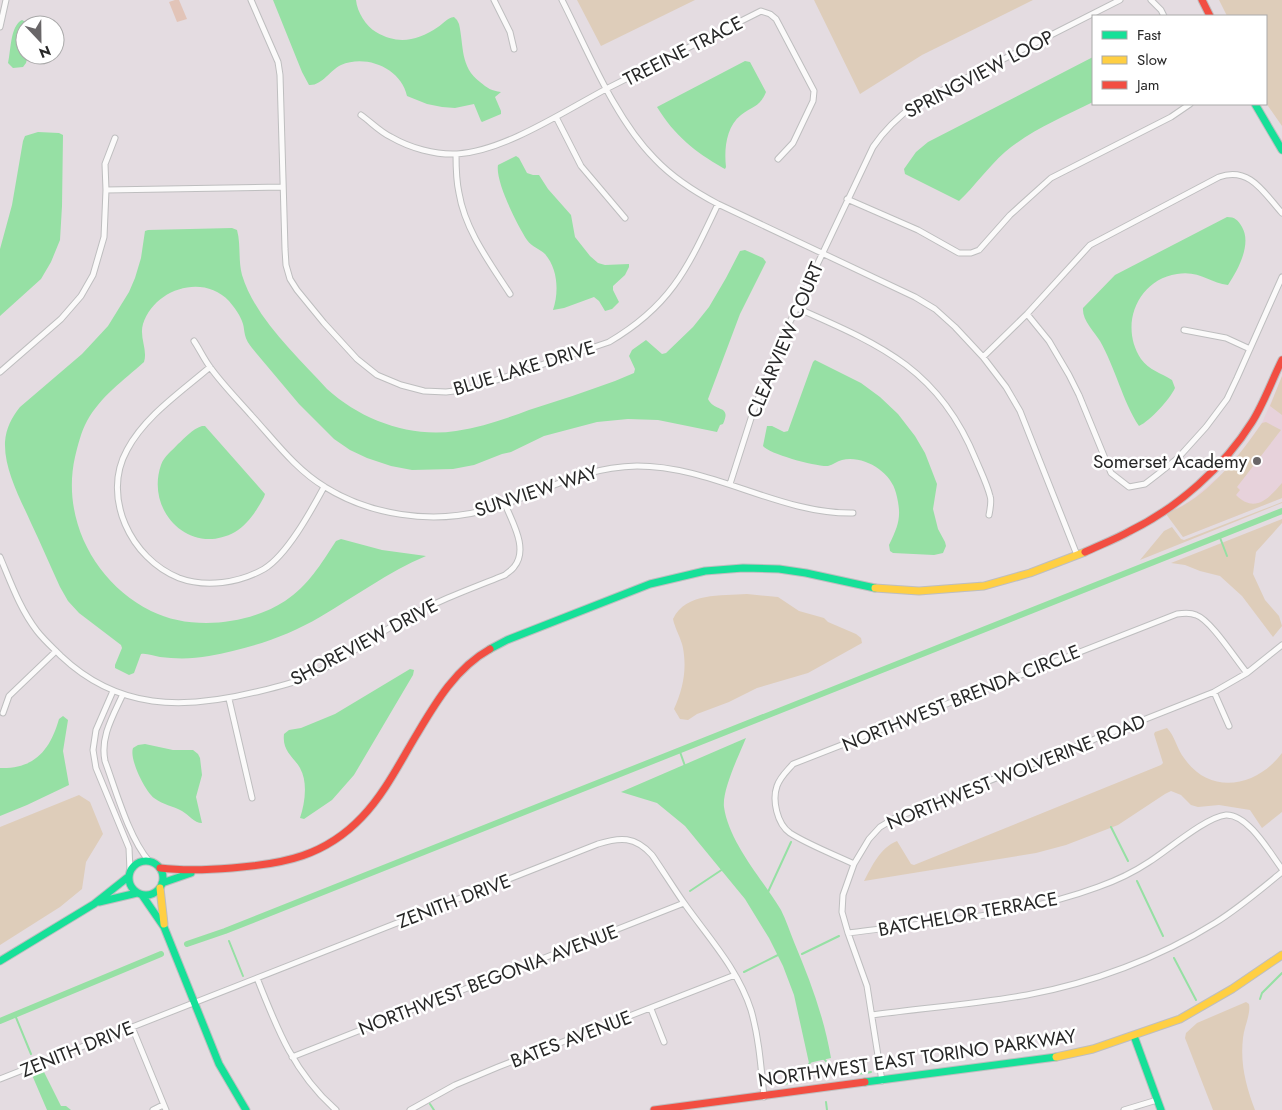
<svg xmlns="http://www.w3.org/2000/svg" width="1282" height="1110" font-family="Jost,sans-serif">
	<rect width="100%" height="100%" fill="#e4dce1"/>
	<path fill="#e7d2db" d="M1282,377V498L1183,537L1171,510L1183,505L1195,497L1225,471L1241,452L1262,423Z"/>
	<path fill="#decdba" d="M577,0H695L601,46Z
		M814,0H1033L922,55L860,94Z
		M1219,0H1282V126L1266,103V16H1227Z
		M1282,376V415L1270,406Z
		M1266,422L1281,430L1237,487L1240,490L1236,495C1255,514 1269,498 1282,483V498L1183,537L1166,514C1172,510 1178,509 1184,505C1214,488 1243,451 1262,423Z
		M1282,502V503L1140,560L1164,531L1172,527L1181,539L1184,540Z
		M1282,519V523L1256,552L1253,574L1265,600L1279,616L1282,626L1273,637L1242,596L1220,576L1200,571L1185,565L1171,563Z
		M747,594L778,597L799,611L824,618L828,622L856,634L861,638L862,643L808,673L757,688L729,702L697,714L688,720L680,719L674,709C683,689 687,670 683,648C681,638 675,629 673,619C686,592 721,596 747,594Z
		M1167,728C1175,736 1177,749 1184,758C1210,796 1257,787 1282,753V812L1262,828L1250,810L1219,805L1198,807L1191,805L1181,795L1171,791L1165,794L1118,825L1066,845L1036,853L864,881C872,866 880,848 897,841L911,864L914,865L1161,765L1163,763L1154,734L1155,732Z
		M79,795L90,802L103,834L86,862L82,889L60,907L0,945V827Z
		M1246,1002L1249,1004C1251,1014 1244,1027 1243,1038C1240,1064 1246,1086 1255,1110H1213L1185,1038L1186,1033L1197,1023Z"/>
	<path fill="#e2c4b8" d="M175,0H179L187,19L177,22L169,2Z"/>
	<path fill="#96e0a4" d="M273,0H356C357,12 366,26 376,32C398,45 417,41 438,27C443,24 447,18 454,17L457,20L459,24C464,46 460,67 480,82C487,88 492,91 501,92L495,97L501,111V114L482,122L481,121L474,104L455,108L442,107L427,104L407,96C401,68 366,54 341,65C330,70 322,86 309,85L302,72Z
		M22,20L31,25H25V55H28L26,63L23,67L13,68L8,63C11,51 10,26 22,20Z
		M1093,57V102C1063,117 1031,130 1005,152C988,167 975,186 959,201L905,174L904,169L916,152L928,142Z
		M745,61L750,62L766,92C760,107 753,106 741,115C726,127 724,149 726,167L725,169L723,168C694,151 675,136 657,107Z
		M38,132L59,133L63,135L62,206L60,240L51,262L41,279L0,316V249L12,205L23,141L25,136Z
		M516,156L519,158L527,173L533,175H539L548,189L571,215L575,237L590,256L598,263L605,265L629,264V267L625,275L613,286V290L619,302L612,309L605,311L599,301L594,297L564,308L553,310C559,292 558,269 545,254C540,249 532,247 527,240C518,226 495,182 498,165Z
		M1227,217C1235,217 1238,220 1242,227C1252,244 1238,270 1228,285C1210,283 1199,270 1177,274C1137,280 1119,326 1141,359C1149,370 1161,373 1172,380L1175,388C1170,399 1150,421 1139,426C1123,402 1115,367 1100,341C1094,331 1082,320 1083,308L1115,275Z
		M232,228L237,230C241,244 238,260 242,275C255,318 297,356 327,389C361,420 410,438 456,431C482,427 505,419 529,410C558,401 587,391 615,381L634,373L635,369L629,356L632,350L646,340L662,354L666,353L693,327L709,307L726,278L740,251L745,250L763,258L766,262L740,314L708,399C715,413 732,404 723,424L720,425L717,432L658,420L628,419L597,422L544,436L511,452L502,454L474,465L453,469L412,470L391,466L367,458L350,450L334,439L299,404L252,348C249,344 246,340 245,335C244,331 244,327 243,324C241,316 234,307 229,301C203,273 154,289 143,324C139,337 148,350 144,362C123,381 101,396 87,421C81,432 78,445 75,457C61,519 95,583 151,611C191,631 248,625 285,601C308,586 321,564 336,541L341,539L382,550L426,556C388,572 356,596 320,617C286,637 248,649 209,656C193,659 176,659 160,657C153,656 147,653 141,654L134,673L129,675L115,668V665L122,648L121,645L79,613L68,601L60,587C50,565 41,544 31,523C20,498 4,470 5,442C6,428 12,417 20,407L82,354L108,326L129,292L135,278L141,258L145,231L148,230Z
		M815,360L861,383L880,397L898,414L915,436L925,453L937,484L933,509L938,529L945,542L946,546L943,553L934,555L893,553L890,551L889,545C899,524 902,516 896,493C891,472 864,455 842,460C837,461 833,465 828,466C817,467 769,454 763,446L767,426H772L784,432L788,431L813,362Z
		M202,426H205L265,494L264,497C257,510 248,524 235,532C190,557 145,511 161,465C164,456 172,451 178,444C185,438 192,429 202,426Z
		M410,669L414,670L413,675L354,775L332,800L304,819L300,818C305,803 308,782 300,768C293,756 282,751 284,734L289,730L301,728L335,714Z
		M63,716L68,720L63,751L69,785L27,805L0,816V768C35,769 50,750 59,719Z
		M746,738C739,755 722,790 724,807C729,843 763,880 781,910C786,920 790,932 794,942C810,980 824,1017 831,1058L809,1063L794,995L783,966L769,938L745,899L685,826L657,803L621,792Z
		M145,744L173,750H193L198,754L200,758L202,775L196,797L202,823C194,823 189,815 182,811C173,806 163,805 154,798C145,791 129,759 133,748L138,745Z
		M44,1072L61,1106H66L71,1110H47L32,1075Z"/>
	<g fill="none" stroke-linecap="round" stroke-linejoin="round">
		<path stroke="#96e0a4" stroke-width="2" d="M1219,535L1227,556
			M679,749L685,766
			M1111,827L1128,861
			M1137,881L1163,936
			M690,891L723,869
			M768,892L791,842
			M229,941L243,976
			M802,954L839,936
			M1174,958L1196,1000
			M744,972L778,955
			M1260,999L1262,993L1282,973
			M15,1015L31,1054
			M824,1059C834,1072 856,1076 871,1072
			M782,1084C801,1082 801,1076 811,1061
			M826,1102L827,1110
			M430,1104L434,1110"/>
		<path stroke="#96e0a4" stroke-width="6" d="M187,944L225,931L1282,511
			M0,1021L161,954"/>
		<defs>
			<path id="street" d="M251,0L278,62L280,75L285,249L286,265L290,279L297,290L324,323L357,359L377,375L401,385L424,391L446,392L470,389L609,342C672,305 688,267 718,204
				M494,0L510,32L514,49
				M562,0C588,51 615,119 655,159C673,178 695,192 718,204L915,297L935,309L955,327L983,357L1006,387L1020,411L1077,555
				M1151,0L1161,10L1164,16
				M0,27L6,0
				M361,115C371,122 380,132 391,137C410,148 435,155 457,154C505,151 566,110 608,88C659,62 710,37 761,11L770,14L776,19L814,91L813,101L793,143L778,159
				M556,117L581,166L625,218
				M456,154C456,167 456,180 459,193C465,230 490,263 510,294
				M106,190L282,187
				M847,199L918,230L959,253H971L979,250L1010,215L1051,178L1171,117L1190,104
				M797,308C881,345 939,369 976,460C981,472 987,484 990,496C992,501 990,509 989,515
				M1027,314L1049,341L1069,375L1079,395L1111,473L1129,487L1145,484L1158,474L1178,458L1206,427L1227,399L1237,378L1282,277
				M1184,330L1226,338L1250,349
				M194,341C200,350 204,359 210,367C222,384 238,400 252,416C274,440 296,470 325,487C370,515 430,524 482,511C537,497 577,467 637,466C713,466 778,514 853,513
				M983,357L1027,314L1090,245L1219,177C1250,166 1264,193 1282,213
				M210,367C181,392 145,416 127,450C101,497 131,559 179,578C206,588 239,583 264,569C287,555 311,511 324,487
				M0,372L61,319L81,296L93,275L104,237L106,190L105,164L115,138
				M730,484L753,412L780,343L873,147C885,129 899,116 917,103L1120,0
				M0,557C11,583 20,609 37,631C44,640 53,648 61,656C118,710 183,710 256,692C273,688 291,684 307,677C340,663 369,639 401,621C434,602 470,589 505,575C508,572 512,570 514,567C529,549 512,522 505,504
				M113,691L96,730L93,750L96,768L129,848L130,870
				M1214,692L1229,726
				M123,694C113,716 100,737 105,761C116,791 129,838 149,861
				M229,699L252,798
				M3,713L9,696L56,651
				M854,864C835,855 807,844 790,833C777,824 772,800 777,786C780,777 787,771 793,764L1177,614C1183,613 1190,612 1196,615C1211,620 1236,660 1247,673
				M848,933C930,922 1020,916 1098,887C1115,881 1134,872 1149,862C1168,850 1206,817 1226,815C1248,814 1270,853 1282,869
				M257,978C277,1029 294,1073 336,1110
				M651,1009L664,1042
				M872,1015C924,1008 976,1004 1027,995C1092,983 1159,958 1215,923C1239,908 1260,890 1282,872
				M132,1027L166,1110
				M292,1057L684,903
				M0,1079L598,844C620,837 635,836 652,855C663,871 673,887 684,903C708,937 738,969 751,1010C759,1038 761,1067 764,1097
				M882,1081L867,986L848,933L842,912L843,895L854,864L869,839L880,827L895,818L1214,692L1247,673L1282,645
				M153,1110L163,1105
				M410,1110L455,1085L498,1067L735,975
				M1124,1110L1157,1100"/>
			<path id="fast" d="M1255,104L1282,150
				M490,649L507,640L650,584L705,571L743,568L779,569L806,573L875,588
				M129 878a17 17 0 1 1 34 0a17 17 0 1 1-34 0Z
				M162,883L191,873
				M142,895L164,927L219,1064L246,1110
				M99,902L137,893
				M0,961L94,904L128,877
				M1134,1036L1161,1110
				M865,1082L1056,1057"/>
			<path id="slow" d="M875,588L919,591L984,586L1030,573L1085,552
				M160,888L164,924
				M1056,1057L1093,1049L1180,1019L1232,989L1282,955"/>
			<path id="jam" d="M1202,0L1210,16
				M1085,552C1100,545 1116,539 1130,531C1177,508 1224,467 1252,422C1264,403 1272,380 1282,360
				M160,868C184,871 208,870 232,868C284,864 325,856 362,817C385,793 400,762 417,734C436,702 456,668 490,649
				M654,1110L865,1082"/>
		</defs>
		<use href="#street" stroke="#bebebf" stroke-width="7"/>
		<use href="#fast" stroke="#bebebf" stroke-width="9"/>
		<use href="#slow" stroke="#bebebf" stroke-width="9"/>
		<use href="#jam" stroke="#bebebf" stroke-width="9"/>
		<use href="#street" stroke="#fbfafa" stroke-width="5"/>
		<use href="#fast" stroke="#16e098" stroke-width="7"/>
		<use href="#slow" stroke="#ffcf43" stroke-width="7"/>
		<use href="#jam" stroke="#f24e42" stroke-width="7"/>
	</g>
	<circle fill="#696668" stroke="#fff" stroke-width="2" cx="1257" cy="461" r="5"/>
	<g text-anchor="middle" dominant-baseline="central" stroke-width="5" stroke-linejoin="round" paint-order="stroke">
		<g font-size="19" fill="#272727" stroke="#fff">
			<text transform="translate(683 51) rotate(-27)">TREEINE TRACE</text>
			<text transform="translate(979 74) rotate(-28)">SPRINGVIEW LOOP</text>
			<text transform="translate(785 340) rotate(-67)">CLEARVIEW COURT</text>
			<text transform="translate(524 368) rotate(-17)">BLUE LAKE DRIVE</text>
			<text transform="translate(536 491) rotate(-18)">SUNVIEW WAY</text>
			<text transform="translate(364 642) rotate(-28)">SHOREVIEW DRIVE</text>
			<text transform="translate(961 698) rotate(-22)">NORTHWEST BRENDA CIRCLE</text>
			<text transform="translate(1016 772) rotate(-22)">NORTHWEST WOLVERINE ROAD</text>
			<text transform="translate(454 901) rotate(-21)">ZENITH DRIVE</text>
			<text transform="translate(968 914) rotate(-10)">BATCHELOR TERRACE</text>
			<text transform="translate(488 980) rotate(-21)">NORTHWEST BEGONIA AVENUE</text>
			<text transform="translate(571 1039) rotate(-21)">BATES AVENUE</text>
			<text transform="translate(77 1049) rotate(-22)">ZENITH DRIVE</text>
			<text transform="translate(917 1058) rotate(-8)">NORTHWEST EAST TORINO PARKWAY</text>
		</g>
		<g font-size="19" fill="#272727" stroke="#fff" text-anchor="end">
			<text x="1247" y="461">Somerset Academy</text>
		</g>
	</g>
	<rect x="1092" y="15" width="175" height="90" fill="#ffffff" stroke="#a9a9a9"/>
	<rect x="1102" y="31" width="25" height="8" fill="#16e098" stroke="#a9a9a9"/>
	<text x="1137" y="40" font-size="15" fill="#272727">Fast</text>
	<rect x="1102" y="56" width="25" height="8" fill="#ffcf43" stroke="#a9a9a9"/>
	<text x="1137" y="65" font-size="15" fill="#272727">Slow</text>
	<rect x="1102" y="81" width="25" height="8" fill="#f24e42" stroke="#a9a9a9"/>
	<text x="1137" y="90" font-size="15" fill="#272727">Jam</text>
	<g transform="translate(40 40) rotate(158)"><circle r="24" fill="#ffffff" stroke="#a9a9a9"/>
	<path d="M0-4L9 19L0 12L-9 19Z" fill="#696668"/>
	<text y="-8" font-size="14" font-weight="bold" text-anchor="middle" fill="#272727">N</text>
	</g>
</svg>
